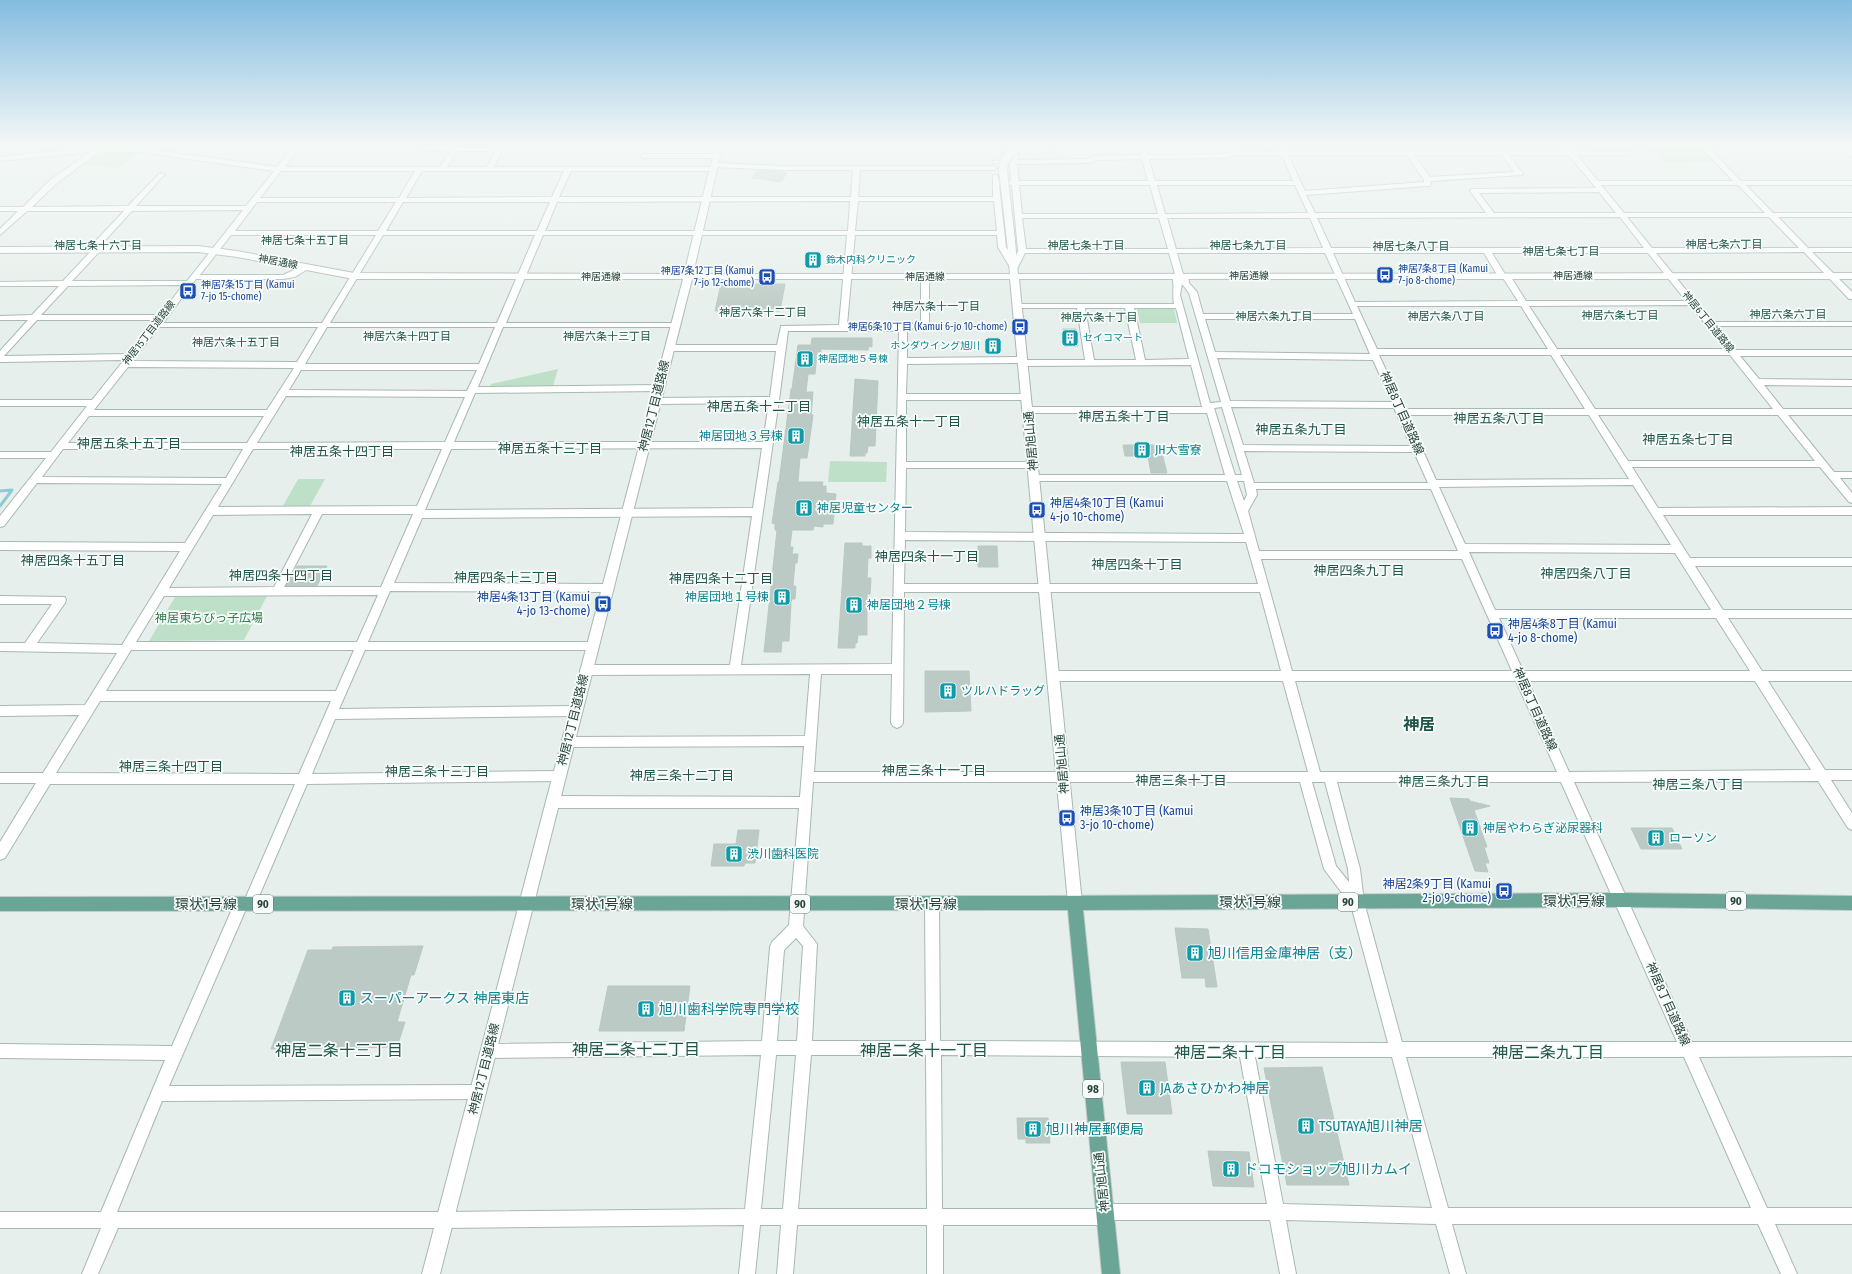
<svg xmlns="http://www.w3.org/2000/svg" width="1852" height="1274" font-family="'Fira Sans Condensed','Noto Sans JP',sans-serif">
	<rect width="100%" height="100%" fill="#e6efeb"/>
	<path fill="#bfe0c8" d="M1603,144H1695L1713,161L1666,163L1654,151L1609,150Z
		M133,152L139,153L117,168L84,165L98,153Z
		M1137,309H1174L1177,323H1140Z
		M558,369L553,386L490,387L491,384Z
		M830,461L887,462L886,482H828Z
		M298,479H325L310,506H283Z
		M267,596L244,640L149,641L175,597Z"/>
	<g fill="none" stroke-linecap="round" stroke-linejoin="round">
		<path stroke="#8ec9d4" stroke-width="3" d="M0,491L12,490L0,506"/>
	</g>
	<path fill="#bbcac4" stroke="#b8c9c2" d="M757,170L774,171L787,173L781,182L752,178Z
		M721,284H785L780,311H715Z
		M1063,329H1076L1078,346H1064Z
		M812,338H872V347L869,346L868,350L821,349V352H817L815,374H808L806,392H813L811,415H813L807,458H800L798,482H823L822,486H826V493L836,494L833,524H823V527L814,526L813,530H792L790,547H793L792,554H798L797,563H795L793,585L796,587L795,599H792L791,602L789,641H782L781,652H764L777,530H775V524L772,523L778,482H779L791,389H792L798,345H811Z
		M855,379L878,381L875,446H868L867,453H865V456H850Z
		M1123,445H1160L1167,473H1151L1148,456H1125Z
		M845,543H862V546H871V558H868L867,578H871L870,594H867V635H858L857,643H855V648H838Z
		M978,546H997L998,567H978Z
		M297,566H327L317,586H286Z
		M925,671H969L971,711L925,712Z
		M1450,798L1469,799L1470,801L1490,806L1474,810L1487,847H1484L1489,863H1485L1488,872L1475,871Z
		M1631,828H1672L1682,849H1641Z
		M738,830H759L755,863H745L744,866H711L714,844H736Z
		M1175,928L1208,929L1217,987H1206L1205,978H1182Z
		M423,946L414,975H411L397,1022H405L397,1047L271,1049L308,950H332L333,947Z
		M608,986H690L684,1031H599Z
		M1121,1062H1165L1172,1114H1127Z
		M1322,1067L1349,1185H1287L1264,1068Z
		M1017,1118H1048L1050,1143H1026V1139H1018Z
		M1208,1151L1249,1152L1254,1187L1213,1186Z"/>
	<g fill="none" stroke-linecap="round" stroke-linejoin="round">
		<defs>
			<path id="minor" d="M295,144H302L285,167H440L450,151L422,150V148L424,147L495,148L501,152L494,167H713L711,165L713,158H643L640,156L643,154H714C718,145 721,144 730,144L723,149L718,163L781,166H994L997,168L994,170H860L858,197H993V175H997L999,181H1011L1010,164L993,163V161L1010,160L1013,154L1004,156L1001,154L1002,153L1040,144H1069L1066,146L1045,147L1017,153L1019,155L1017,160L1086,159L1096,156L1141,155L1138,144H1144L1148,155L1226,154L1228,152L1225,144H1231L1235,151H1280L1277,144H1283L1287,151H1566L1561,144H1568L1573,151L1629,152V154L1627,155H1577L1598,181H1733L1698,144H1852V147H1847L1852,151V157L1839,147H1708L1741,181H1852V185H1746L1773,213H1852V217H1778L1808,248H1852V252H1812L1852,292V299H1849L1804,252L1656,253L1712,322H1852V326H1716L1736,350H1852V356H1740L1759,379L1852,380V386L1764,385L1783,409H1852V415H1788L1834,472H1852V478H1840L1852,493V503L1849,502L1820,467H1632L1658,508L1852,507V515H1663L1690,558H1852V566H1695L1723,610H1852V618H1728L1762,671H1852V681H1768L1825,770H1852V780H1831L1852,813V830L1848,828L1818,781L1574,782L1692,1042H1852V1056L1699,1057L1767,1208H1852V1224H1775L1797,1274H1781L1758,1224H1452L1466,1274H1450L1436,1224L1286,1220L1296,1274H1280L1270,1220H1112L1111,1223L1105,1225H943V1274H927V1225H797L793,1274H777L781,1225H760L755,1274H739L744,1225L445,1228H118L98,1274H82L101,1228H0V1212H101L165,1060L0,1058V1044L172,1046L236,900L241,898L245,899L295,784H50L5,858L0,860V842L36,783H0V773H43L79,715L0,716V706L85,705L117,653L0,651V643H25L52,604H0V596L65,597L66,600L65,603L37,643L122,645L180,551L0,550V542L185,543L222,484L37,483L4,526L0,527V516L46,458H0V452H51L87,406H0V400H92L124,360L0,362V351L28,320H0V316L32,315L59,286H0V282L63,281L91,251L89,249L90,247L124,211H27L0,235V229L18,211H0V207H23L50,180L90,152L0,161V157L82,148H139L277,167ZM457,151H492L494,153L487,167H447ZM99,152H139L274,171L246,206H136L163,176L165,175L161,173L159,174L128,206L32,207L56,184ZM1233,155H1282L1293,181H1155L1149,159L1227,158ZM1288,155H1407L1424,180V182L1305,191ZM1414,155H1502L1514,172L1430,177ZM1509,155H1569L1596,188L1471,189L1470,191L1486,213H1315L1306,195L1427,186H1430L1431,181L1521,175L1523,174ZM1142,159L1148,181H1019L1017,164L1087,163L1097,160ZM715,167L781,170H853L851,197H559L571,171H714L717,169ZM281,171H415L399,198H260ZM422,171H564L552,197L406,198ZM999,185H1012L1018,251L1014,260L1006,247ZM1019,185H1150L1158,214H1022ZM1157,185H1295L1308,213L1165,214ZM1601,185H1738L1765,213H1624ZM1599,192L1616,213H1494L1479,193ZM850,201L848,231H545L557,202ZM858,201H994L997,231H855ZM257,202H396L378,231H235ZM403,202H550L537,231H386ZM243,210L187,281H72L100,251L101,249L99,247L132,211ZM1620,217L1644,248H1331L1317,218ZM1627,217H1769L1799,248H1652ZM1022,218H1159L1168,249H1026ZM1167,218H1310L1323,248L1176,249ZM231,235H376L322,323H163L196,279H283L295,277L311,267L307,265H304L283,275H200ZM383,235H535L497,323H330ZM543,235H847L839,325L781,326L777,345H669L665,348L669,351H776L770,397L655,398L651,401L655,404L769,403L763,442H454L475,393L659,391L663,388L659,385L478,387L503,327H675L679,325L675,323H506ZM855,235H997L998,247L1011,269H1014L1018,267L1025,253H1169L1175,274L1172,276C1175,285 1172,294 1174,304H1015L1014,306L1018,308H1077L1085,360H1027L1023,357L907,358V329L925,327L929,325V277L925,275L921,277V323L902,325H847ZM1177,253H1325L1353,314H1203L1197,292L1189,283L1188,274H1183ZM1333,253H1484L1499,278H1503L1518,301L1355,302ZM1492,253H1648L1686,301H1526L1509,274H1505ZM1182,284L1189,293L1221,402L1210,403L1180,295ZM183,285L160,315H41L68,286ZM1690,305L1726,349H1557L1529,306ZM1357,306H1521L1548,349H1377ZM1085,308H1125L1136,360H1094ZM1134,308H1176L1189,359L1145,360ZM1205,319H1355L1370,354L1215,352ZM37,320H156L128,354L4,356ZM159,327H318L297,362L132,361ZM327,327H495L479,364H305ZM788,331H899L892,664L741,665L779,400ZM1379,355H1551L1585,409H1404ZM1560,355H1730L1773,409H1595ZM1217,358L1373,360L1392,402L1230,401ZM1019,363L1023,366L1191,365L1202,407H1028L1023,410L1028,413H1207L1225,475H1034L1029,478L1034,481H1227L1244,534L905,532L906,468H1033L1038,465L1033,462H906V400H1026L1030,397L1026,394H906L907,364ZM128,367L294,368L267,410H94ZM301,370H477L467,391L289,390ZM286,396L465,397L445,442L257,443ZM1222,407L1242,475H1235L1214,408ZM1231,407L1394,408L1411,446L1243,445ZM1407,415H1589L1629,479L1436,480ZM1598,415H1778L1815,461H1628ZM89,416H264L247,443H68ZM762,448L753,508L425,510L451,449ZM63,449H243L226,478L42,477ZM253,449H442L417,506L218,507ZM1244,451L1414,452L1428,483H1254ZM1237,481H1244L1247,495L1244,501ZM1633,485L1671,545L1465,544L1439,487ZM1256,489H1431L1458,551H1259L1248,511L1257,495ZM312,514L274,587L169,588L213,515ZM322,514H413L381,587H284ZM752,516L730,665H586L582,667L580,670L582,673L586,675L810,674L805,736L568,737L564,738L562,742L564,746L568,747L804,746L800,797L552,796L548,798L546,802L548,806L552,808H799L789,925L772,942L770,947L762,1041L488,1044L483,1046L481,1051L483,1056L488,1058L761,1055L745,1209L445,1212H117L162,1101L478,1099L483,1097L485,1092L483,1087L478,1085L169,1086L246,909L249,910L254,908L307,784L559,781L563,780L565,776L563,772L559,771L312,774L335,719L576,716L580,714L582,711L580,708L576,706L339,709L365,650H592L596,649L598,646L596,643L592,642H368L390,591L607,592L611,591L612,588L611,585L607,584L394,583L422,518ZM905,540L1246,542L1258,584H904ZM1469,552L1675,553L1711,610H1495ZM1261,559H1462L1512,671H1292ZM904,592H1260L1281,671H1053L1049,673L1047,676L1049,679L1053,681H1283L1308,772H814L821,674H892L891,723L893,726L897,728L901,726L903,723ZM378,595L357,642H136L164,596ZM1499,618H1716L1750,671H1523ZM131,650H354L336,691H106ZM1295,681H1516L1557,772H1320ZM1528,681H1755L1811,770L1569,772ZM100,701H331L299,774L56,773ZM813,782H1300L1324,869L1351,905L1388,1043L940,1041L939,903L937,899L932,897L927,899L925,903L926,1041H812L817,944L803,926ZM1312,782H1325L1348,869L1349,882L1336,866ZM1337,782H1561L1677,1042H1402L1364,902L1360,869ZM796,938L803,946L797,1041H777L784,950ZM776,1055H796L783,1209H761ZM811,1055H926L927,1209H798ZM941,1055L1240,1057L1267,1204H1105L1099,1206L1098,1209H942ZM1255,1057H1392L1432,1208L1283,1204ZM1406,1057H1684L1751,1208H1448Z"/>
			<path id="tertiary" d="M711,163L718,165L693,274H1010L1007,241L1011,239L1015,241L1018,274L1852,273V279H1019L1082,903L1080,908L1075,910L1070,908L1068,903L1010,279H692L440,1274H422L683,279H354L237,257L198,252L0,253V247L198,246L237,251L354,273L684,274Z"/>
			<path id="primary" d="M1621,893L1852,896V910L1621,907L1083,910L1120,1274H1102L1068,910L0,911V897L1039,896Z"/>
		</defs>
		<use href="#minor" stroke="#a8b8b2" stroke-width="2"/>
		<use href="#tertiary" stroke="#a8b8b2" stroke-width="2"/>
		<use href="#primary" stroke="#c2cac8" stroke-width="2"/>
		<use href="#minor" fill="#fff" fill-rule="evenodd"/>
		<use href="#tertiary" fill="#fff" fill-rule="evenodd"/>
		<use href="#primary" fill="#6aa596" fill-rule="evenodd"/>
		<defs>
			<path id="tertiary-bridge" d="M1011,241L1003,170L1004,162L1018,144"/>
		</defs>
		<use href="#tertiary-bridge" stroke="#a8b8b2" stroke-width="10" stroke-linecap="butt"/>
		<use href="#tertiary-bridge" stroke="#fff" stroke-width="8"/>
	</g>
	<linearGradient id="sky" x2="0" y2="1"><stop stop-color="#84bce0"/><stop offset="0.45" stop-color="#f4f8f6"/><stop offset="1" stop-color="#f4f8f6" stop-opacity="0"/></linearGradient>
	<rect width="1852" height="322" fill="url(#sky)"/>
	<defs>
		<symbol id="building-square" viewBox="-11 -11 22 22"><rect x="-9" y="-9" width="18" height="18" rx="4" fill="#0f9aa8" stroke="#f7fbf9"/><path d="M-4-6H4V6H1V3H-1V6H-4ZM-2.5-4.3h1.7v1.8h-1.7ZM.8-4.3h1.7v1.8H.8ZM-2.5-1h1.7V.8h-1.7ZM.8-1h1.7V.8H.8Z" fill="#fff"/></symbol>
		<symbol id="bus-square" viewBox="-11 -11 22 22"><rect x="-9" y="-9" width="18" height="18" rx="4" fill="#1a4fb4" stroke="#f7fbf9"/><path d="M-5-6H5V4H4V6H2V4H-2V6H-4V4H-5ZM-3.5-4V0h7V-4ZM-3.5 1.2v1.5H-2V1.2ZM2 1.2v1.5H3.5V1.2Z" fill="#fff"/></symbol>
	</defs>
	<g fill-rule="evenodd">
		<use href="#building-square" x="803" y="250" width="20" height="20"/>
		<use href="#bus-square" x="1375" y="265" width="20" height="20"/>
		<use href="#bus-square" x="757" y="267" width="20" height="20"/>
		<use href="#bus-square" x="178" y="281" width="20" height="20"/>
		<use href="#bus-square" x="1010" y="317" width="20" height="20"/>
		<use href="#building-square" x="1060" y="328" width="20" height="20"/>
		<use href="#building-square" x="983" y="336" width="20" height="20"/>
		<use href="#building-square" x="795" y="349" width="20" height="20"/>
		<use href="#building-square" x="786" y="426" width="20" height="20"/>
		<use href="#building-square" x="1132" y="440" width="20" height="20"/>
		<use href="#building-square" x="794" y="498" width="20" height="20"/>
		<use href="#bus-square" x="1027" y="500" width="20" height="20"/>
		<use href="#building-square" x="772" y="587" width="20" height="20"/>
		<use href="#bus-square" x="593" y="594" width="20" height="20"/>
		<use href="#building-square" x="844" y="595" width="20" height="20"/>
		<use href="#bus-square" x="1485" y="621" width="20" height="20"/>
		<use href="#building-square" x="938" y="681" width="20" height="20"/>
		<use href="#bus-square" x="1057" y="808" width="20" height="20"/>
		<use href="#building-square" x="1460" y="818" width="20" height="20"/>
		<use href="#building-square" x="1646" y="828" width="20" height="20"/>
		<use href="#building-square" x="724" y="844" width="20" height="20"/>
		<use href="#bus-square" x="1494" y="881" width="20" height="20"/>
		<use href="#building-square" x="1185" y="943" width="20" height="20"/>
		<use href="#building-square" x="337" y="988" width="20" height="20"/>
		<use href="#building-square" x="636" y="999" width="20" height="20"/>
		<use href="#building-square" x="1137" y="1078" width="20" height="20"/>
		<use href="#building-square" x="1296" y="1116" width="20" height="20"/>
		<use href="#building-square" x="1023" y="1119" width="20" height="20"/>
		<use href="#building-square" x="1221" y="1159" width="20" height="20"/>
	</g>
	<g text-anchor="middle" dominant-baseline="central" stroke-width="3.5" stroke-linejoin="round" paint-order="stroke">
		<g font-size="10" fill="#0d838f" stroke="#f7fbf9" text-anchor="start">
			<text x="826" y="260">鈴木内科クリニック</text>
			<text x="1083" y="338">セイコマート</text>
			<text x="980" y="346" text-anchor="end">ホンダウイング旭川</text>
			<text x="818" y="359">神居団地５号棟</text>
		</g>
		<g font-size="10" fill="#24423a" stroke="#f7fbf9">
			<text transform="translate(278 262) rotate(11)">神居通線</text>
			<text x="1249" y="276">神居通線</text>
			<text x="1573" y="276">神居通線</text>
			<text x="601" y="277">神居通線</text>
			<text x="925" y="277">神居通線</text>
			<text transform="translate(1708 322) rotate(51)">神居6丁目道路線</text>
			<text transform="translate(149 333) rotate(-52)">神居15丁目道路線</text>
		</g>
		<g font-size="10" fill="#164399" stroke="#f7fbf9" text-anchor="start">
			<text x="1398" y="269">神居7条8丁目 (Kamui<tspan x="1398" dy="12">7-jo 8-chome)</tspan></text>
			<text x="754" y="271" text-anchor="end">神居7条12丁目 (Kamui<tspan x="754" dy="12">7-jo 12-chome)</tspan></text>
			<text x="201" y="285">神居7条15丁目 (Kamui<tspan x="201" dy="12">7-jo 15-chome)</tspan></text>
			<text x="1007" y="327" text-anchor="end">神居6条10丁目 (Kamui 6-jo 10-chome)</text>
		</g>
		<g font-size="11" fill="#1f5548" stroke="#f7fbf9">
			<text x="305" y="240">神居七条十五丁目</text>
			<text x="1724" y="244">神居七条六丁目</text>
			<text x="98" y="245">神居七条十六丁目</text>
			<text x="1086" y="245">神居七条十丁目</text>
			<text x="1248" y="245">神居七条九丁目</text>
			<text x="1411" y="246">神居七条八丁目</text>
			<text x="1561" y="251">神居七条七丁目</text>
			<text x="936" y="306">神居六条十一丁目</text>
			<text x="763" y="312">神居六条十二丁目</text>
			<text x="1788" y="314">神居六条六丁目</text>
			<text x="1620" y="315">神居六条七丁目</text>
			<text x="1274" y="316">神居六条九丁目</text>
			<text x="1446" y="316">神居六条八丁目</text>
			<text x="1099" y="317">神居六条十丁目</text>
			<text x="407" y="336">神居六条十四丁目</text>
			<text x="607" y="336">神居六条十三丁目</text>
			<text x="236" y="342">神居六条十五丁目</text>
		</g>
		<g fill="#f7fbf9" stroke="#637a73" stroke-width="1">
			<rect x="1726" y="892" width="20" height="18" rx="3"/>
			<rect x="1338" y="893" width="20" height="18" rx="3"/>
			<rect x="253" y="895" width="20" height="18" rx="3"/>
			<rect x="790" y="895" width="20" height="18" rx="3"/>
			<rect x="1083" y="1080" width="20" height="18" rx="3"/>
		</g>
		<g font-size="11" font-weight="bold" fill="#24423a">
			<text x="1736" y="901">90</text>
			<text x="1348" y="902">90</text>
			<text x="263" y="904">90</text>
			<text x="800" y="904">90</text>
			<text x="1093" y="1089">98</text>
		</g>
		<g font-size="12" fill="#24423a" stroke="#f7fbf9">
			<text transform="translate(654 406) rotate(-76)">神居12丁目道路線</text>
			<text transform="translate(1402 413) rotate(66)">神居8丁目道路線</text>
			<text transform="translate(1031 441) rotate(-95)">神居旭山通</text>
			<text transform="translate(1535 709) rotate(66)">神居8丁目道路線</text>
			<text transform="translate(573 720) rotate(-76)">神居12丁目道路線</text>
			<text transform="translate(1062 764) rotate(-95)">神居旭山通</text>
			<text transform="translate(1668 1004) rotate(66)">神居8丁目道路線</text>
			<text transform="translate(484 1069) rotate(-76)">神居12丁目道路線</text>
			<text transform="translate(1102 1182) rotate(-96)">神居旭山通</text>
		</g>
		<g font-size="12" fill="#0d838f" stroke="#f7fbf9" text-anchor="start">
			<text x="783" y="436" text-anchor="end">神居団地３号棟</text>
			<text x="1155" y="450">JH大雪寮</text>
			<text x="817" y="508">神居児童センター</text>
			<text x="769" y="597" text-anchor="end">神居団地１号棟</text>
			<text x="867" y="605">神居団地２号棟</text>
			<text x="961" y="691">ツルハドラッグ</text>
			<text x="1483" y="828">神居やわらぎ泌尿器科</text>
			<text x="1669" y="838">ローソン</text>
			<text x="747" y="854">渋川歯科医院</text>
		</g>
		<g font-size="12" fill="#164399" stroke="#f7fbf9" text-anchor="start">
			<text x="1050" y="503">神居4条10丁目 (Kamui<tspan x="1050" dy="14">4-jo 10-chome)</tspan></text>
			<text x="590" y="597" text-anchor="end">神居4条13丁目 (Kamui<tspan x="590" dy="14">4-jo 13-chome)</tspan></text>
			<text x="1508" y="624">神居4条8丁目 (Kamui<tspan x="1508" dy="14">4-jo 8-chome)</tspan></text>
			<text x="1080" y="811">神居3条10丁目 (Kamui<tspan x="1080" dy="14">3-jo 10-chome)</tspan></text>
			<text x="1491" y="884" text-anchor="end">神居2条9丁目 (Kamui<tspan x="1491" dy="14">2-jo 9-chome)</tspan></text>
		</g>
		<g font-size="12" fill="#2d7a4b" stroke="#f7fbf9">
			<text x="209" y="618">神居東ちびっ子広場</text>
		</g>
		<g font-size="13" fill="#1f5548" stroke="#f7fbf9">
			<text x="759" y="406">神居五条十二丁目</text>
			<text x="1124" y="416">神居五条十丁目</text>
			<text x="1499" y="418">神居五条八丁目</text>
			<text x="909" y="421">神居五条十一丁目</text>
			<text x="1301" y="429">神居五条九丁目</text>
			<text x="1688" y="439">神居五条七丁目</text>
			<text x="129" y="443">神居五条十五丁目</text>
			<text x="550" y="448">神居五条十三丁目</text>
			<text x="342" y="451">神居五条十四丁目</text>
			<text x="927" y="556">神居四条十一丁目</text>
			<text x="73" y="560">神居四条十五丁目</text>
			<text x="1137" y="564">神居四条十丁目</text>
			<text x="1359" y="570">神居四条九丁目</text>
			<text x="1586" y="573">神居四条八丁目</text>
			<text x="281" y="575">神居四条十四丁目</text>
			<text x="506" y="577">神居四条十三丁目</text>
			<text x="721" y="578">神居四条十二丁目</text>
			<text x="171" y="766">神居三条十四丁目</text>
			<text x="934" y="770">神居三条十一丁目</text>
			<text x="437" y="771">神居三条十三丁目</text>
			<text x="682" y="775">神居三条十二丁目</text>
			<text x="1181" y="780">神居三条十丁目</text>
			<text x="1444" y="781">神居三条九丁目</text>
			<text x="1698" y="784">神居三条八丁目</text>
		</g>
		<g font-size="14" fill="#24423a" stroke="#f7fbf9">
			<text x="1574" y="901">環状1号線</text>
			<text x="1250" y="902">環状1号線</text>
			<text x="206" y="904">環状1号線</text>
			<text x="602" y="904">環状1号線</text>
			<text x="926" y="904">環状1号線</text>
		</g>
		<g font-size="14" fill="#0d838f" stroke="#f7fbf9" text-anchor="start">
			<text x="1208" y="953">旭川信用金庫神居（支）</text>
			<text x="360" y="998">スーパーアークス 神居東店</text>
			<text x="659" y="1009">旭川歯科学院専門学校</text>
			<text x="1160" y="1088">JAあさひかわ神居</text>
			<text x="1319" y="1126">TSUTAYA旭川神居</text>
			<text x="1046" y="1129">旭川神居郵便局</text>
			<text x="1244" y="1169">ドコモショップ旭川カムイ</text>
		</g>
		<g font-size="16" font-weight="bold" fill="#1f5548" stroke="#f7fbf9">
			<text x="1419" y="724">神居</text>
		</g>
		<g font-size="16" fill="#1f5548" stroke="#f7fbf9">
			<text x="636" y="1049">神居二条十二丁目</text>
			<text x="339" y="1050">神居二条十三丁目</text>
			<text x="924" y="1050">神居二条十一丁目</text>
			<text x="1230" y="1052">神居二条十丁目</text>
			<text x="1548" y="1052">神居二条九丁目</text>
		</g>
	</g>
</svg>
